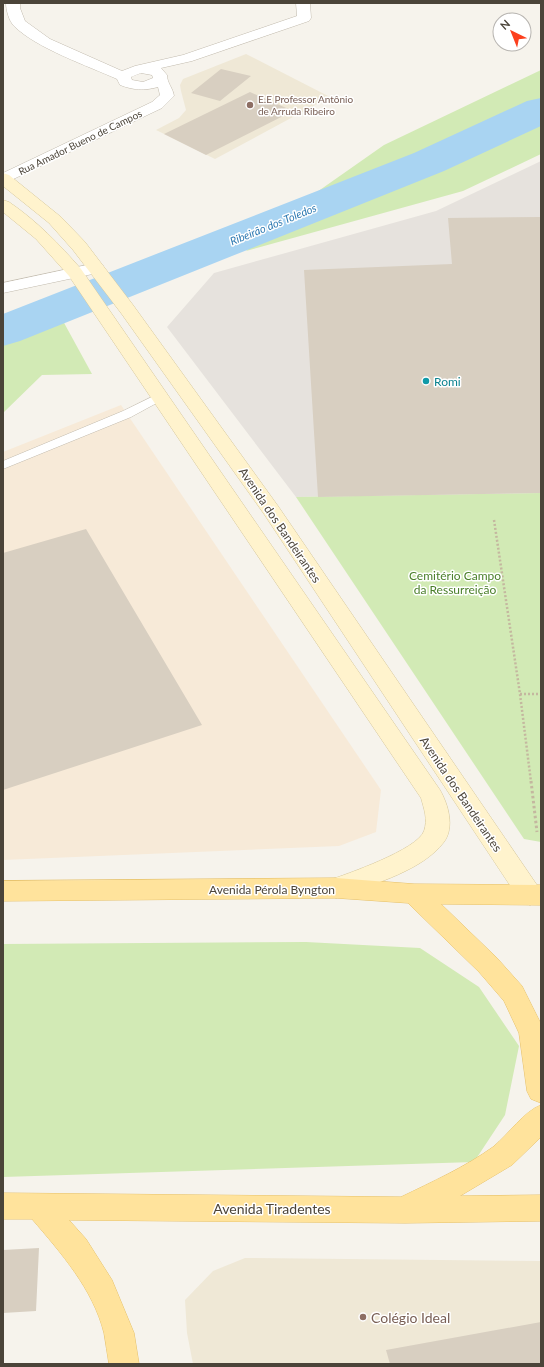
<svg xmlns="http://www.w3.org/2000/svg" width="544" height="1367" font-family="Lato,sans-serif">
	<rect width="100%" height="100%" fill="#f6f3ec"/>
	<path fill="#f7ead8" d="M121,405L381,790L376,832L339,846L3,860V452Z"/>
	<path fill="#e6e2dd" d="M541,161V493L296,497L167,327L214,273L436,211Z"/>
	<path fill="#efe8d6" d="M246,54L330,97L215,159L156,130L179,118L186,110L181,91L180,85L183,79Z
		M245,1258L541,1261V1364H193L187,1333L185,1300L213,1271Z"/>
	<path fill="#d2eab5" d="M541,70V154L463,191L246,251L297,206L384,145Z
		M57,310L92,374L42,375L3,413V331Z
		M541,493V842L524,839L296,497Z
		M306,942L420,948L479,987L519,1046L505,1115L474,1162L3,1177V944Z"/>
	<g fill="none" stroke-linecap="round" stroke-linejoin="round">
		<path fill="#a9d4f2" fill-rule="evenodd" d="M541,98V126L444,171L20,341L3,346V314L414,153L527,101Z"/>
	</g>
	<path fill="#d8cfc1" d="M221,69L251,76L220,101L191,93Z
		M250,92L293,111L206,155L164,134Z
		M541,217V493L318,497L304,270L452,264L448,218Z
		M86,529L202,725L3,790V553Z
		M39,1248L36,1311L3,1313V1250Z
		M541,1322V1364H390L386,1350Z"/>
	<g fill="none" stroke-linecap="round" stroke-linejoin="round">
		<defs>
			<path id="lane" d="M160,393L164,395L166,397L164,399L131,417L3,469V461L123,411Z"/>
			<path id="street" d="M6,3H20V8L25,21L50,39L122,71L135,66L183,55L297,16L296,3H310L311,18L309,21L192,61L161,68L167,75C167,83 173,88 174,96L162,108L3,184V173L152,102L160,95L158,87C144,91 133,90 120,85L117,79C88,66 36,48 14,26C9,21 6,10 6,3ZM141,73L152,75L153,78L143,82L132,80L131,77Z
				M96,263L102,264L104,268L102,272L3,293V283Z"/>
			<path id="secondary" d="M3,173L9,175L61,217L85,242L133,305L278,506L539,888L541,892L539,902L530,905L521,902L264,514L121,313L73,250L49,223L3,186Z
				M3,200L9,202C37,221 59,244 81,269L440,790C448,804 455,827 444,842C423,870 376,883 345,895L336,898L327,895L324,888L327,881C347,874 417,850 424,831C428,819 424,809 421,798L69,276L36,239L3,212Z"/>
			<path id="primary" d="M336,878L414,884L541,885V905L441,904L497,958L522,986L541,1024V1103L531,1099L527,1091L519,1033L504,1001L479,972L408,903L336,898L3,901V881Z
				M541,1105V1137L512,1165L460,1196L541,1195V1221L405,1223L69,1220L86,1239L112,1280L134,1333L139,1364H109C107,1354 106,1343 104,1333C93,1289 61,1253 32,1219H3V1193L401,1197C432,1182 465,1167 493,1147C509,1134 523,1112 541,1105Z"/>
		</defs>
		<use href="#lane" stroke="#c2bbae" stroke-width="1"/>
		<use href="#street" stroke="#c2bbae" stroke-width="1"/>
		<use href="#secondary" stroke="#d6c79b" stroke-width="1"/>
		<use href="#primary" stroke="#e6c16a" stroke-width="1"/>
		<path stroke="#c4b79f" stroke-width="2.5" stroke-dasharray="2 2" stroke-linecap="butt" d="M494,520L520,694L531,782
			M520,694H541"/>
		<path stroke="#c4b79f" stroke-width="3" stroke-dasharray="2.5 2.5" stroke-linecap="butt" d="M531,781L537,832"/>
		<use href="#lane" fill="#fff" fill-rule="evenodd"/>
		<use href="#street" fill="#fff" fill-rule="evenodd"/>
		<use href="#secondary" fill="#fff3cd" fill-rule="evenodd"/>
		<use href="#primary" fill="#ffe39c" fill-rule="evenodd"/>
	</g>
	<g fill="#8d6e63" stroke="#fff" stroke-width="1.5">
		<circle cx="250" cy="105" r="4"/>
		<circle cx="363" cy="1317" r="4"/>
	</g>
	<circle fill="#0f9aa8" stroke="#fff" stroke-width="1.5" cx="426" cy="381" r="4"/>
	<g text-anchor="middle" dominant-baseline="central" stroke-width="3" stroke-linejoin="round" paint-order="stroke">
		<g font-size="10" fill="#785e54" stroke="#fff" text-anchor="start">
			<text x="258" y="99">E.E Professor Antônio<tspan x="258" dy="12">de Arruda Ribeiro</tspan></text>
		</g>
		<g font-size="10" fill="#4b4439" stroke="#fff">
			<text transform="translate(80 142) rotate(-26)">Rua Amador Bueno de Campos</text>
		</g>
		<g font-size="11" font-style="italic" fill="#2e7ab2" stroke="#fff">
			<text transform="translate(273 224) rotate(-22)">Ribeirão dos Toledos</text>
		</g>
		<g font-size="12" fill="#0d838f" stroke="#fff" text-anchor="start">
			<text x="434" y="381">Romi</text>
		</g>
		<g font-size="12" fill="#4b4439" stroke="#fff">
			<text transform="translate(280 525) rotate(56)">Avenida dos Bandeirantes</text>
			<text transform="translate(461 794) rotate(56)">Avenida dos Bandeirantes</text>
			<text x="272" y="889">Avenida Pérola Byngton</text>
		</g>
		<g font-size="12" fill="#4a7f2a" stroke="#fff">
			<text x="455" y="575">Cemitério Campo<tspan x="455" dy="14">da Ressurreição</tspan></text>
		</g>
		<g font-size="14" fill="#4b4439" stroke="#fff">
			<text x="272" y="1208">Avenida Tiradentes</text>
		</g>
		<g font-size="14" fill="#785e54" stroke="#fff" text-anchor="start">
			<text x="371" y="1317">Colégio Ideal</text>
		</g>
	</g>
	<rect width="544" height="1367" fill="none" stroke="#4b4439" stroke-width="8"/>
	<g transform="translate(512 32) rotate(317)"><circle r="19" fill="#ffffff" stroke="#b7b4b0"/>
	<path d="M0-3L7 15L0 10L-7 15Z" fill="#fc3f1d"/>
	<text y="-6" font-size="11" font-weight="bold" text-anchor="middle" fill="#4b4439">N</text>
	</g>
</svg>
